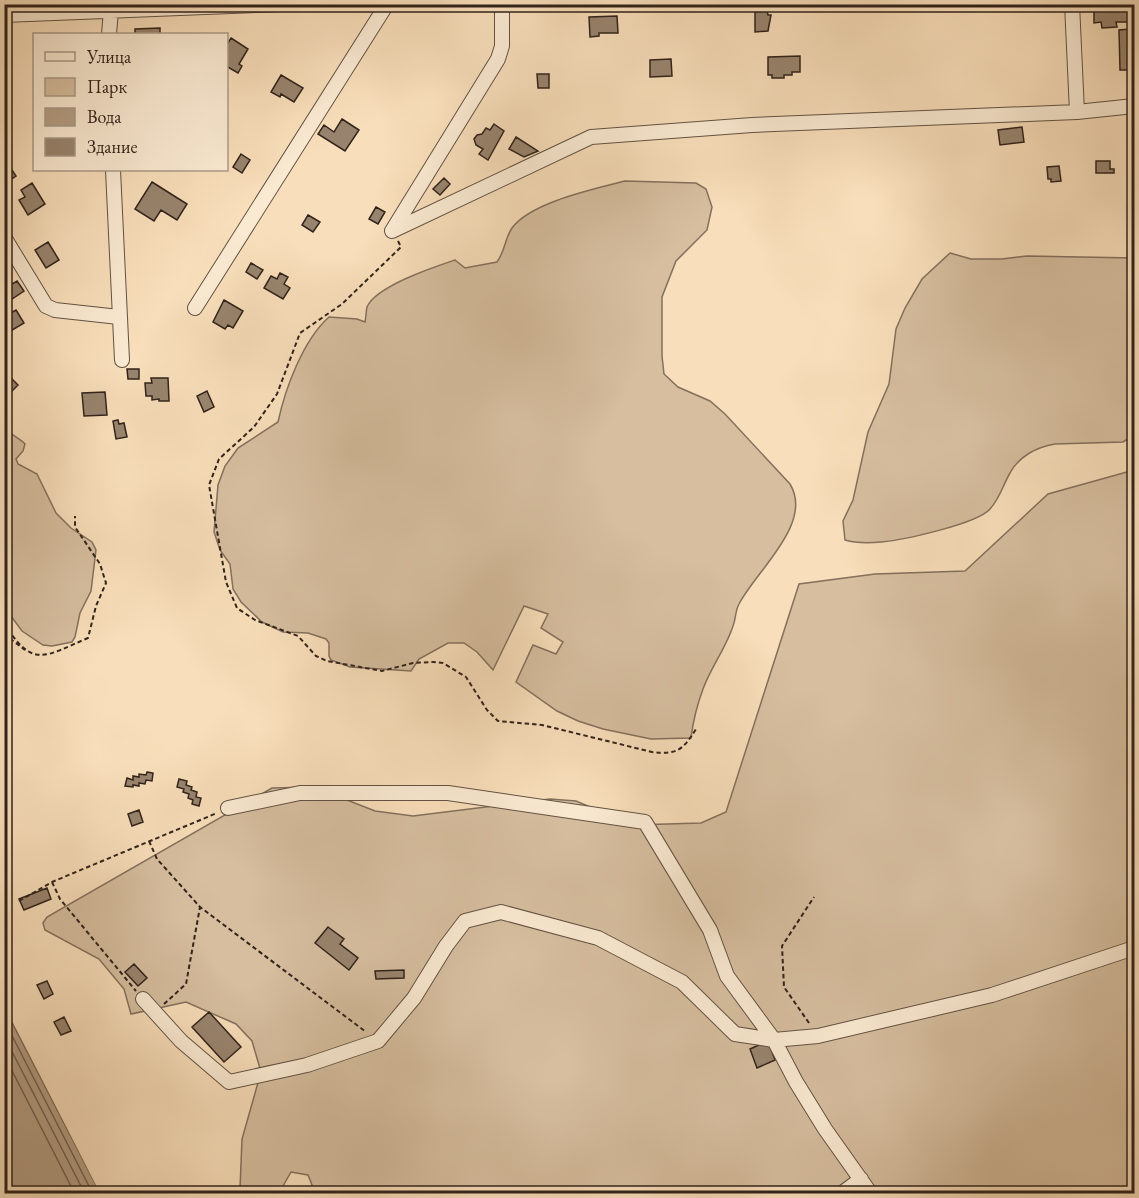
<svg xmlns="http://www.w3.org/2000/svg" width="1139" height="1198" font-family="'EB Garamond',serif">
	<rect width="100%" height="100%" fill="#f8deba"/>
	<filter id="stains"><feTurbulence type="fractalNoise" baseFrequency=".00333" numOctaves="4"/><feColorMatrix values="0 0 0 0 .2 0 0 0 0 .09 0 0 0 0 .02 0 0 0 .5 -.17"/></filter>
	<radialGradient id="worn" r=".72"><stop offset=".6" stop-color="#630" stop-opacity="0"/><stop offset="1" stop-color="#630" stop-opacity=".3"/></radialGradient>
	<path fill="#d6be9f" stroke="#84705d" stroke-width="1.5" d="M625,181L696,183L706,189L712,207L707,230L676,261L662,297V356L664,374L678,387L710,401L725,414L790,484C814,523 756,571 739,604C735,611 736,619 733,626C726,648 711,667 703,689C697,705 693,722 691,738L651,739L603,729L578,721L557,711L516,682L533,645L556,654L563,642L541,628L548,614L524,606L493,670L477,652L464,643H448L419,659L411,671L350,667L331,660L329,656V643L326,639L308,633L283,632L262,622L241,602L233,589L230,564L220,550L214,532L218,485L225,466L238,448L278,422C285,389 303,340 329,317L357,319L365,322C366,318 366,311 367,307C376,286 434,267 455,260L465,268L497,262C505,251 505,238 512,228C531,202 595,189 625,181Z
		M950,253L971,259H1002L1027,256L1134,258V435L1123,442L1055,444C1037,447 1019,456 1010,473C1003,485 1000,498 990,509C977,524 903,540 881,542C870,543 855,543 845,540L843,521L853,500L868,432L889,384L896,329L905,308L922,279Z
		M5,426C9,435 19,437 25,444L23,451L16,459L18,464L37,474L56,513L71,528L92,542L96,550L91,591L80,613L75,637L72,642L52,646L43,645L22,631L5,608Z
		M1134,470V1193L307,1194L312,1185L308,1175L291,1172L279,1193H244L240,1189L242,1139L261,1072L252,1041L236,1024L186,1002L131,1014L124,989L99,959L45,930L43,923L47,917L272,788L314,787L375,811L413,816L550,799L576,801L633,825L701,823L726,812L799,584L875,574L965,571L1048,494Z"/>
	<path fill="#b49e84" stroke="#806d5a" stroke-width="1.5" d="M4,1007L100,1193H5Z"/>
	<path fill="#f8deba" d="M4,1004L23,1036L103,1194L100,1193Z"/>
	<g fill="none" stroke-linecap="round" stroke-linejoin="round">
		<path stroke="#726050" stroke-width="1.5" d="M4,1020L93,1194
			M4,1036L85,1194
			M4,1055L75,1194"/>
	</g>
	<path fill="#98846e" stroke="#31231b" stroke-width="1.5" d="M1094,4H1128L1129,22H1116L1117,27L1102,28L1101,22L1094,23Z
		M767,11L768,15H771L768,31L755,32V12Z
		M617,16L618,33H599V36L590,37L589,17Z
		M160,28V34H135V29Z
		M1130,29L1131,70H1120L1119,30Z
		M231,38L248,49L239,64L242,66L238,73L226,66V46Z
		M800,56V72H792V75H784V78H772V75H768V57Z
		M671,59L672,76L650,77V60Z
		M537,74H549V88H538Z
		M281,75L303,88L294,102L281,94L280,97L271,92Z
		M342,119L359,130L345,151L318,134L324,125L334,132Z
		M494,124L504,131L488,160L479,154L483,149L476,145L474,139L477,135L482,134L486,128L490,130Z
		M1022,127L1024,142L1000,145L998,130Z
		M516,137L538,151L524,157L509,149Z
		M241,154L250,160L242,173L233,167Z
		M4,158L16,176L4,184Z
		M1096,161H1110V169H1114V173H1096Z
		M1059,166L1061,181L1051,182V179H1048L1047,167Z
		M444,178L450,184L440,195L433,189Z
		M152,182L187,204L177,220L161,210L154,221L135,209Z
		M32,183L45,204L28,215L19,200L25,197L21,190Z
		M376,207L385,212L378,224L369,219Z
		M308,215L320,222L313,232L302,225Z
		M48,242L59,260L46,268L35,250Z
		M251,263L263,270L257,279L246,272Z
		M280,273L288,277L284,284L290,288L283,299L264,288L271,276L277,279Z
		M17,281L24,291L9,301L4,294V289Z
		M224,300L243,311L233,328L228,325L225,329L213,322Z
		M16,310L24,323L4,335V312L7,311L9,314Z
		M127,369H139V379H128Z
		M9,376L18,385L11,392L4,386V381Z
		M151,378H168L169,401H159V399L152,400V396H146L145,383H152Z
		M207,391L214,407L204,412L197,396Z
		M105,392L107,415L84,416L82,393Z
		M118,420L119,424L124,423L127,437L116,439L113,421Z
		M147,772L153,773L152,781L146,780L145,784L139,783V786L133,785V787L125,786L127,778L133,780V776L139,777V774L146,775Z
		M179,779L187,781L186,785L192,787L191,790L197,792L196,797L201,798L199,806L192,804L193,800L188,798L189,794L183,792L184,789L177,787Z
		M139,810L143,822L132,826L128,814Z
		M47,888L51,899L24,910L19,899Z
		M328,927L344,939L340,944L358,958L349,970L315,943Z
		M134,964L147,978L138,986L125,972Z
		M404,970V978L376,979L375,971Z
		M47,981L53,994L44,999L37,985Z
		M209,1012L241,1047L224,1062L192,1027Z
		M64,1017L71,1031L61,1035L54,1022Z
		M768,1041L775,1060L757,1068L750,1049Z"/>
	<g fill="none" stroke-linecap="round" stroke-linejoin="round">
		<defs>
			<path id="minor" d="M502,4V46L498,59L392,231L591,137L752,125L1077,112L1134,106
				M1072,4L1077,112
				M4,15L281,4
				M109,34L111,11
				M113,170L122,360
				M4,237L46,306L55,310L119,317
				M195,308L387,4
				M228,808L300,793H448L645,822L710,930L727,976L774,1040L796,1082L825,1129L871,1194
				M143,999L181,1041L229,1082L307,1065L378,1041L414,998L446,946L465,921L501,912L598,938L682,982L735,1034L774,1040L818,1036L992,995L1134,948
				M841,1194L861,1179"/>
		</defs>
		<use href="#minor" stroke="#635243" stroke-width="16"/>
		<path stroke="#31231b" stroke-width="2" stroke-dasharray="4.5 3" stroke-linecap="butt" d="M398,241L401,247L342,304L300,333L277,394L254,427L219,459L209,485L226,582L237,608L255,620L298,636L316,656L327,661L382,671L413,663L433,662L443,663L466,677L487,710L498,721L542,725L652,752C677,755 683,750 696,729
			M4,623C33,670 45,656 88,638L96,606L106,583L100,564L75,527V516
			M4,634L25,650
			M149,841L157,859L200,907L366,1032
			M52,882L60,899L136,991
			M19,901L52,882L217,813
			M164,1004L186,984L200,907
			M809,1023L784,987L782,946L814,897"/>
		<use href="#minor" stroke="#faead2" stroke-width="14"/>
	</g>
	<rect width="1139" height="1198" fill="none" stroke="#f8deba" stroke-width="24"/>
	<rect x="6" y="6" width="1127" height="1186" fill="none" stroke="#31231b" stroke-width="3"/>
	<rect x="12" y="12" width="1115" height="1174" fill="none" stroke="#31231b" stroke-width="1.5"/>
	<rect x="33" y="33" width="195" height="138" fill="#faead2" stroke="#aa9a89" stroke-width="1.5"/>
	<rect x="45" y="52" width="30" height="9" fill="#faead2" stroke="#aa9a89" stroke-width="1.5"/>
	<text x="87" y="63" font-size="18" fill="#31231b">Улица</text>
	<rect x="45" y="78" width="30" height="18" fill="#d6be9f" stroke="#aa9a89" stroke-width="1.5"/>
	<text x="87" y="93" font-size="18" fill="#31231b">Парк</text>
	<rect x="45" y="108" width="30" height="18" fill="#b49e84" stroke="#aa9a89" stroke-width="1.5"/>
	<text x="87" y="123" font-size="18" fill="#31231b">Вода</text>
	<rect x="45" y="138" width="30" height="18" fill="#98846e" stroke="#aa9a89" stroke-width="1.5"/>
	<text x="87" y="153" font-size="18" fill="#31231b">Здание</text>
	<rect width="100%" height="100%" filter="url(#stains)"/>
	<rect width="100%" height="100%" fill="url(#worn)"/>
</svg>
